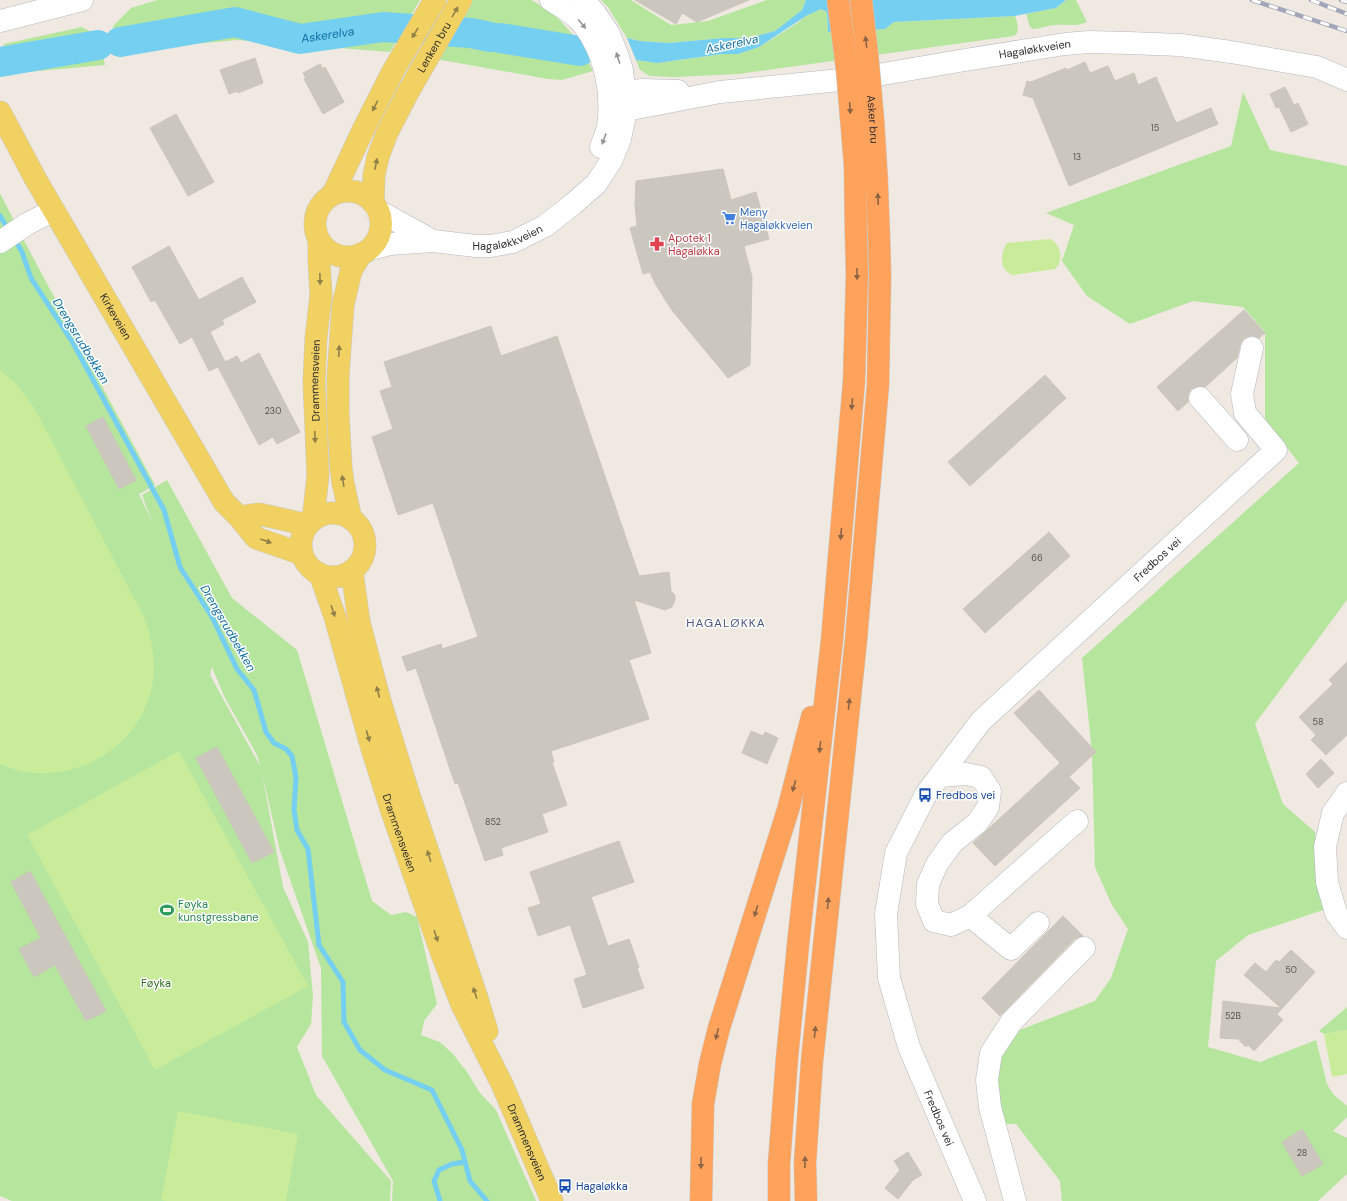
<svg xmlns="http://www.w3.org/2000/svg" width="1347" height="1201" font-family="'DM Sans',sans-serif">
	<rect width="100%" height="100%" fill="#efe9e1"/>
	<path fill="#b6e59e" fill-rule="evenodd" d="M157,0H420L390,52L237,40L183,45L119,57L113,26L131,8Z
		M470,0H532L556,16L576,38L593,71L562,80L548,79L436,59Z
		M601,0H631L671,25L708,21L767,0H806L802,10L775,31L749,38H724L668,43L640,41L627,38L608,7Z
		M1066,0H1076L1087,22C1076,27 1067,24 1055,25C1048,25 1040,29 1033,29L1030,27L1026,14L1056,8Z
		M821,9L827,12L828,32L885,29L894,22L1015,16C1018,23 1020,34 1013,36L738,74L674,77L650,76L640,70L636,60L657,63L722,54H738L759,47L796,24L806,16Z
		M82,27L99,37L105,65L5,74C0,64 0,53 4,44Z
		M1243,92L1270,150L1347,166V600L1255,724L1283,804L1315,832L1323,910L1248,935L1216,961L1208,1047L1260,1062L1316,1040L1327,1084L1333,1094L1347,1106V1117L1333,1131L1347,1138V1174L1318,1201H1062L1060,1181L1016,1124H1003L998,1112V1056L1017,1031L1095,1001L1111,978L1128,929L1112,905L1095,867L1092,752L1082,658L1299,463L1265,419V332L1243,307L1193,301L1130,324L1087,296L1062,261L1074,225L1046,213L1231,146Z
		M0,193L29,250L155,485L139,494L152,522L142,495L167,480L232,598L297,650L372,901L391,915L406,912L417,917L437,1004L424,1021L421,1035L440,1042L453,1054L467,1072L480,1093L496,1110L536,1201H392L393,1181L322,1056L321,968L280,851L262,773L283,887L308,942L313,996L311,1024L297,1047L316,1095L391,1181L390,1201H12L0,1196ZM212,667L224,696L257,755L260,766L210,675Z
		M1347,1007V1030L1324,1034L1319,1031Z"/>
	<path fill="#c9ec9a" d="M1050,239C1061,244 1064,261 1055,269L1013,275C999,270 1000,254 1007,243Z
		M0,370L17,385L35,409L144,617C150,634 154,650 154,668C153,744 69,795 0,764Z
		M179,751L308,986L155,1070L27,835Z
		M1347,1030V1074L1332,1077L1324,1034Z
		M178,1111L298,1134L286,1201H167L161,1200Z"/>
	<path fill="#75cff0" d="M806,0H1066L1056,8L1015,16L894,22L885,29L828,32L827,12L821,9L806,16L759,47L738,54H722L657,63L636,60L627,38L640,41L668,43L724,38H749L775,31L802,10Z"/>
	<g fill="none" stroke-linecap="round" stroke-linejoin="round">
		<path stroke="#75cff0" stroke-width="5" d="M0,216L8,229
			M14,238L22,252L31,278L73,343L164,510L180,567L212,617L237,669L254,690L266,732L274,743L286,749L292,756L296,777L294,810L297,830L308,849L319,945L343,982L344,1022L360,1050L385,1070L432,1090L462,1150L470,1181L487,1201
			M440,1201L434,1181L439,1170L452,1164L465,1162"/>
		<g stroke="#75cff0" stroke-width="30">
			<path d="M500,38L580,51"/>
			<path id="s1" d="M120,42L235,22L300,39L383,27L471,33L490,37"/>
			<path d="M0,62L98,45"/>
		</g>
	</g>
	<path fill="#cbc7bf" stroke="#cbc5ba" d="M635,0H749L697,22L682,13L676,24Z
		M255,58L263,83L238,93V91L229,94L220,70Z
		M1085,62L1090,73L1108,66L1115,81L1134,73L1138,85L1156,77L1176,123L1211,108L1218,124L1069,186L1033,98L1023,95L1027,81L1031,82L1066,68L1067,70Z
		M320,64L323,69L325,67L344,102L323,114L304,79L306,78L303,73Z
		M1285,87L1294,105L1298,103L1308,124L1291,132L1279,107L1276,108L1270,94Z
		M176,114L214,182L188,196L150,128Z
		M723,169L731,200L756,192L769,239L744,246L752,277L750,365L728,378L671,309L656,285L650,272L643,274L630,228L637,226L635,205L636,181Z
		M169,246L199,300L242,277L256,302L222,320L224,324L210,332L225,362L237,356L241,363L259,353L300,432L277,444L273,437L259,445L218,367L209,371L192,337L180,344L155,300L151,302L132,267Z
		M1244,310L1265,333L1259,338L1254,336H1249L1243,339L1240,345L1237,358L1205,387L1198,386L1191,389L1188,394V402L1178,411L1157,387Z
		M491,326L501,356L557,336L639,576L669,572L671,591L675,595V600L672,607L665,610L634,600L651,653L629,660L649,719L551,751L554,762L552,763L567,805L542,814L548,832L501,848L503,855L485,861L458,783L455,784L416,668L407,671L402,657L441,644L442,649L478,637L433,503L398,515L372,437L393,429L380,391L392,387L384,362Z
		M1045,375L1066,398L970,486L948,462Z
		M103,417L136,480L119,489L86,426Z
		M1049,532L1070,556L985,633L963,609Z
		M1347,662V735L1326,755L1311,740L1316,735L1299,717L1333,684L1329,680Z
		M1039,690L1096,752L1069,777L1080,788L995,866L973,843L1060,763L1014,713Z
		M751,731L763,736L765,732L778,738L767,764L742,753Z
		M217,747L274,852L252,863L196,758Z
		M1321,759L1334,773L1318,788L1306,774Z
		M619,841L634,882L591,897L608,946L629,939L639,967L637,968L644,988L583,1008L574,979L587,975L570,925L538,936L528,908L541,904L530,872Z
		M30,871L106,1011L86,1021L55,965L34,977L19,949L41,938L11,882Z
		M1063,916L1083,936L1075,939L1000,1016L982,998Z
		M1291,950L1315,972L1277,1014L1283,1020L1254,1051L1248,1045L1246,1047L1238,1039L1220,1038L1223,1001L1281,1008L1244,975L1255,963L1266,972L1276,960L1279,962Z
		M1302,1129L1323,1164L1302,1176L1282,1142Z
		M908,1152L922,1175L913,1180L898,1199L885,1188L900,1170L894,1161Z"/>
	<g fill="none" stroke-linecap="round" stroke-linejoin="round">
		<defs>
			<g id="minor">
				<path d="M551,0C562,7 575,14 583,24C605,53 613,91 608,127C606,134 603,141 601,147"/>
				<path d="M0,21L82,0"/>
				<path d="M612,99L625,92L642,90L678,91"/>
				<path id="s2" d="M610,101L626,110L720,92L860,78L965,60L1065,44L1089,42L1129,43L1180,45L1231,52L1317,67L1347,80"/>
				<path d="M377,210L433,241"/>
				<path d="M0,242L27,224L54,210"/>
				<path id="s3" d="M370,249L390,244L433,241L476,246H491L513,242L545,226L573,204L596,184L611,161L620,139L626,110L622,70L618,57L609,34L595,13L583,0"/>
				<path d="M1200,398L1237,440"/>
				<path d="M940,776L966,774L981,777L990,791L988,807L977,823L952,843L937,864L928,884L927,904L934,921L951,925L970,916L1077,821"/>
				<path d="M1347,793L1333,813L1325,847L1327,882L1336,913L1347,928"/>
				<path d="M970,916L1011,949L1038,923"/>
				<path id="s4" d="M975,1201L909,1047L889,978L886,914L896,853L926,794L981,721L1276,450L1245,413L1242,394L1252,348"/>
				<path d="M1015,1201L990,1107L987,1080L991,1053L1012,1021L1084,948"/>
			</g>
			<g id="major">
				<path id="s5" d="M0,112L35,178L224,502L239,517L256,538L302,554"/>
				<circle cx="348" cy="224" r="33"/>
				<path d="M333,194L364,128L393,71L435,0"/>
				<path id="s6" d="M373,203L374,175L378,157L387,133L407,94L461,0"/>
				<circle cx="333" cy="545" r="32"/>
				<path d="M239,517L259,514L308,525"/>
				<path d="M351,519L343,483L341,467L338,414V376L343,305L351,271L361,254"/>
				<path id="s7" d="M313,520L318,475L314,382L316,338L321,295L319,261V240"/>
				<path d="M352,571L359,622L380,701L409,795L477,998L487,1031"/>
				<path id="s8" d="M320,574L335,617L372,749L392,812L443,957L462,1005L502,1084L552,1201"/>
			</g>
			<path id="highway" d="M701,1201L703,1104L710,1064L719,1028L788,810L812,717
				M779,1201V1164L787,1058L799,935L832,640L854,381L857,274L856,235
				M806,1201L805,1163L812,1061L856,640L878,385L880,274L879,238"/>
		</defs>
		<use href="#minor" stroke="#b4b7c1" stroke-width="23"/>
		<use href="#major" stroke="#c9c9c9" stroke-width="23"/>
		<use href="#highway" stroke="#c9c9c9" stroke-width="23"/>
		<use href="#minor" stroke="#fff" stroke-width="22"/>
		<use href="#major" stroke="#f2d163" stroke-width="22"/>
		<use href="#highway" stroke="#ffa35c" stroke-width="22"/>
		<defs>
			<path id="rail" d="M1252,0L1347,31
				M1311,0L1347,14
				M1341,0L1347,2"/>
		</defs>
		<use href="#rail" stroke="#a3a6b8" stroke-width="4.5"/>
		<use href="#rail" stroke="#fff" stroke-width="3" stroke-dasharray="9" stroke-linecap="butt"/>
		<defs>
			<g id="highway-bridge">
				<path d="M838,0L847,69L855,166L856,235"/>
				<path id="s9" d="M861,0C871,79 877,158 879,238"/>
			</g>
		</defs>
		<use href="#highway-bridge" stroke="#c9c9c9" stroke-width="23" stroke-linecap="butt"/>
		<use href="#highway-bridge" stroke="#ffa35c" stroke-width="22"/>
	</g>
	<defs><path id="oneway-solid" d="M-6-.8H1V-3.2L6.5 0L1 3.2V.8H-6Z"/></defs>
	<g fill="#908048">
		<use href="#oneway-solid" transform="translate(455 12) rotate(-60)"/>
		<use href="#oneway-solid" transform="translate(415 33) rotate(121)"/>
		<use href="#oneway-solid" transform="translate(375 106) rotate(117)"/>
		<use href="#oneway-solid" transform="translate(376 164) rotate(-79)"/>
		<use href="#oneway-solid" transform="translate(320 279) rotate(89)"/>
		<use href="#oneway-solid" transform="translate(339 351) rotate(-87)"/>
		<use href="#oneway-solid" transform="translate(315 437) rotate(87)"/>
		<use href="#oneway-solid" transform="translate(343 481) rotate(-99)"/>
		<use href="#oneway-solid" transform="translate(266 541) rotate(20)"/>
		<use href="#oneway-solid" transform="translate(333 611) rotate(71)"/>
		<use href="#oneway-solid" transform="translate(378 692) rotate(-105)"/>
		<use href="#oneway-solid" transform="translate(368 736) rotate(74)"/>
		<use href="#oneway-solid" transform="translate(429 856) rotate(-108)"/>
		<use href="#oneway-solid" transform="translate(436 936) rotate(71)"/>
		<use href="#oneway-solid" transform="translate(475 993) rotate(-108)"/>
	</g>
	<g fill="#969696">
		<use href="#oneway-solid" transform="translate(582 24) rotate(50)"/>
		<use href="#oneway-solid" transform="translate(618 58) rotate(-108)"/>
		<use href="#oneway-solid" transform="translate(604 139) rotate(110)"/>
	</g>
	<g fill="#8c6343">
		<use href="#oneway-solid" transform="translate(866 42) rotate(-97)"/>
		<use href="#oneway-solid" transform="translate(850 108) rotate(86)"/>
		<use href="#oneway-solid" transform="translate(878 199) rotate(-92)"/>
		<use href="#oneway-solid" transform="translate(857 274) rotate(90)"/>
		<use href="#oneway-solid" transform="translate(852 404) rotate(95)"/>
		<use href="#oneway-solid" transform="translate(841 534) rotate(95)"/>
		<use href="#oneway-solid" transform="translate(849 704) rotate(-84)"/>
		<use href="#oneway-solid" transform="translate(820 747) rotate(96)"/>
		<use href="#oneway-solid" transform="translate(794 786) rotate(105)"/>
		<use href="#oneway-solid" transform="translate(828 903) rotate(-84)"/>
		<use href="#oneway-solid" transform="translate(756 911) rotate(107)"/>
		<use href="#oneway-solid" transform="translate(815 1032) rotate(-84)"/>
		<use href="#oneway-solid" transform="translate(717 1034) rotate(104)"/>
		<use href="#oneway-solid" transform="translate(805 1162) rotate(-88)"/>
		<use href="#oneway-solid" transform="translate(701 1163) rotate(91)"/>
	</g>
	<defs>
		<symbol id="supermarket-bare" viewBox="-9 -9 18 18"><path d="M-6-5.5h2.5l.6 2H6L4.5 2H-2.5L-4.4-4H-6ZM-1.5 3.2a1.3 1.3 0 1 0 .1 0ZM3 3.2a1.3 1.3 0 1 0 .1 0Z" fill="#3f7fe0" stroke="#fff" stroke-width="2.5" paint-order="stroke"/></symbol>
		<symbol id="pharmacy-bare" viewBox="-9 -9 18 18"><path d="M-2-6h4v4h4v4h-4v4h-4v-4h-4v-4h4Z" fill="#e0444e" stroke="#fff" stroke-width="2.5" paint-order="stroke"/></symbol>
		<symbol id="bus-bare" viewBox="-9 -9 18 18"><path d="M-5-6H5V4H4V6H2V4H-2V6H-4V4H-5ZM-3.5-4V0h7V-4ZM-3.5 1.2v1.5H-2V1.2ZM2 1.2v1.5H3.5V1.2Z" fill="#1a4fb4" stroke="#fff" stroke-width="2.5" paint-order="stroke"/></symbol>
		<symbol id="stadium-bare" viewBox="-9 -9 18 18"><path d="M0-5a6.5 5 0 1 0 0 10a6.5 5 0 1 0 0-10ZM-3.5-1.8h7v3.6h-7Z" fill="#2e9e5b" stroke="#fff" stroke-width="2.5" paint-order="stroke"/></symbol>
	</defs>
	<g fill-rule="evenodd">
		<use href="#supermarket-bare" x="719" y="208" width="20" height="20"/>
		<use href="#pharmacy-bare" x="647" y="234" width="20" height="20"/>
		<use href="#bus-bare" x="915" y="785" width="20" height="20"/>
		<use href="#stadium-bare" x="157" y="900" width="20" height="20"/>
		<use href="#bus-bare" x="555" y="1176" width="20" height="20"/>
	</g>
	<g text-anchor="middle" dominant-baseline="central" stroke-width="3" stroke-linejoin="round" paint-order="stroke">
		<g font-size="9" fill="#555452">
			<text x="1155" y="128">15</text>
			<text x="1077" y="157">13</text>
			<text x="273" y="411">230</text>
			<text x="1037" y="558">66</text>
			<text x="1318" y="722">58</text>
			<text x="493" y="822">852</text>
			<text x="1291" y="970">50</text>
			<text x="1233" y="1016">52B</text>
			<text x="1302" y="1153">28</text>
		</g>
		<g font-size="11" fill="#2e2e2e" stroke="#fff">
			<text stroke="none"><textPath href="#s6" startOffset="170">Lenken bru</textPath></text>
			<text stroke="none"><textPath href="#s2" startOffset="432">Hagaløkkveien</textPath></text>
			<text stroke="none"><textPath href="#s9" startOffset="120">Asker bru</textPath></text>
			<text stroke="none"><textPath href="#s3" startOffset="140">Hagaløkkveien</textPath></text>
			<text stroke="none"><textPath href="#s5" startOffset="235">Kirkeveien</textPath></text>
			<text stroke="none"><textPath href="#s7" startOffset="140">Drammensveien</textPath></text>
			<text stroke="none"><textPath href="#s4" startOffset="762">Fredbos vei</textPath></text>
			<text stroke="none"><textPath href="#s8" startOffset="271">Drammensveien</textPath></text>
			<text transform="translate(939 1118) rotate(67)">Fredbos vei</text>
			<text stroke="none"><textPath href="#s8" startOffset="606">Drammensveien</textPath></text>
		</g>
		<g font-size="11" fill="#366cbe" stroke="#fff" text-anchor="start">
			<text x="740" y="212">Meny<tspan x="740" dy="13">Hagaløkkveien</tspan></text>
		</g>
		<g font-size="11" fill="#be3a42" stroke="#fff" text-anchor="start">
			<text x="668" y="238">Apotek 1<tspan x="668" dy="13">Hagaløkka</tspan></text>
		</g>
		<g font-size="11" fill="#164399" stroke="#fff" text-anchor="start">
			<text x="936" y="795">Fredbos vei</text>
			<text x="576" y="1186">Hagaløkka</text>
		</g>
		<g font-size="11" fill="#27864d" stroke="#fff" text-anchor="start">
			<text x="178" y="904">Føyka<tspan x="178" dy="13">kunstgressbane</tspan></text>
		</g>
		<g font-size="11" fill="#2c6e1b" stroke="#fff">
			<text x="156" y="983">Føyka</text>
		</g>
		<g font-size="12" font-style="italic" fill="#0d6fa3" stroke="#fff">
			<text stroke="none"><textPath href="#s1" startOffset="212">Askerelva</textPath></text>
			<text transform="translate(732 44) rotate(-12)">Askerelva</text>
			<text transform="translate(81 341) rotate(59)">Drengsrudbekken</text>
			<text transform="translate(228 628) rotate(60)">Drengsrudbekken</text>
		</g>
		<g font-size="12" letter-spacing="1" fill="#4d5680" stroke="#fff">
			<text x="726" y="623">HAGALØKKA</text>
		</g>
	</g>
</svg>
